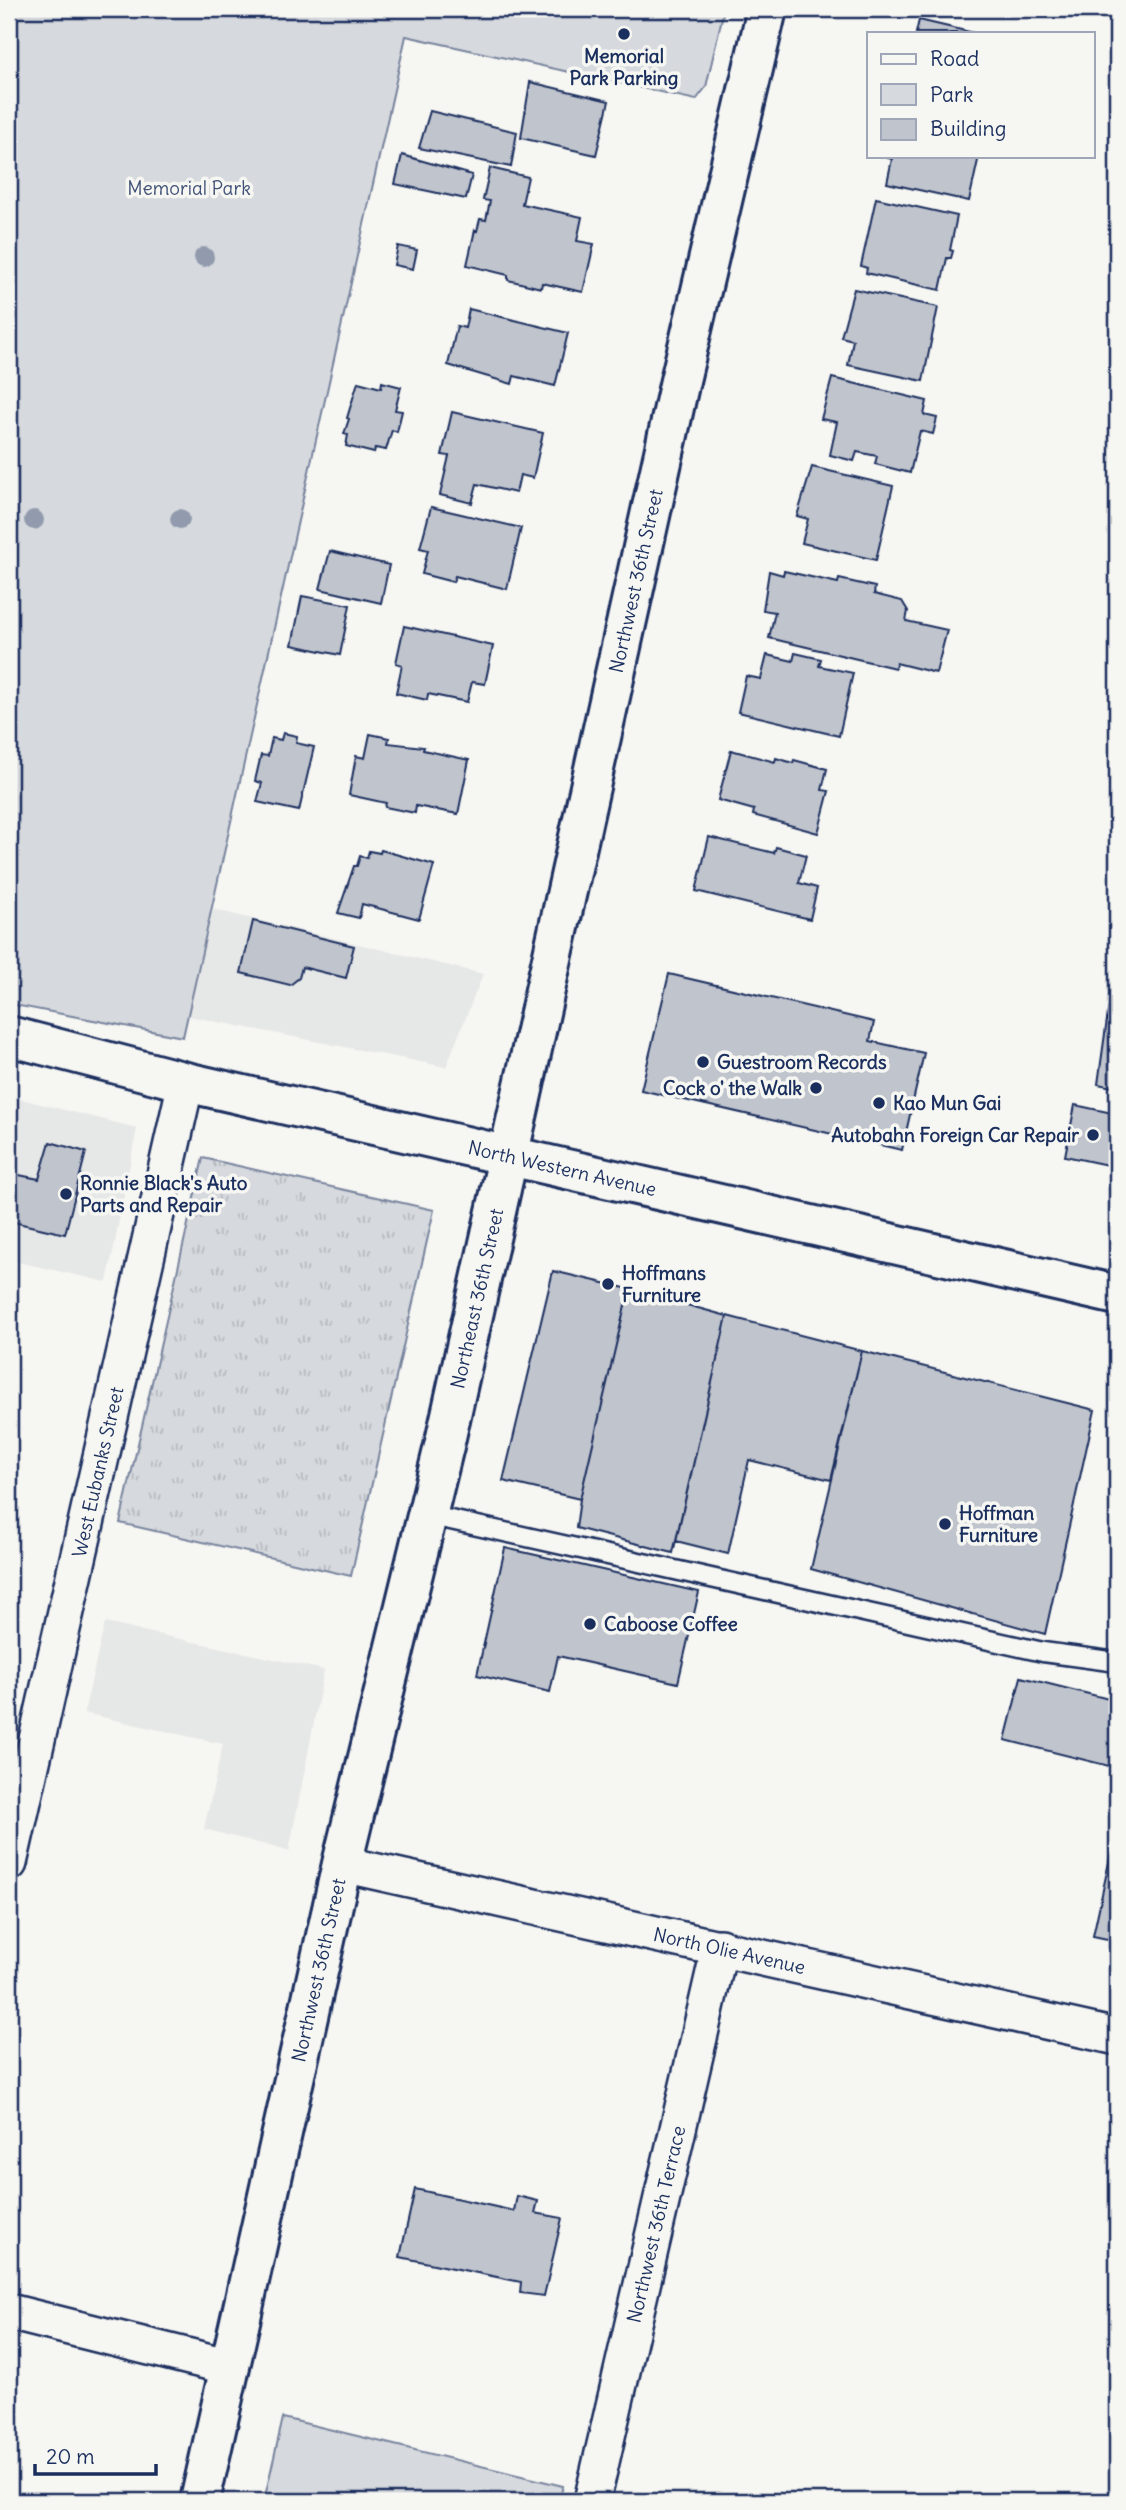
<svg xmlns="http://www.w3.org/2000/svg" width="1126" height="2510" font-family="Delius,sans-serif">
	<defs>
		<pattern id="grass-tufts" width="24" height="20" patternUnits="userSpaceOnUse" patternTransform="scale(1.75)"><rect width="24" height="20" fill="#d6d9dd"/><path d="M3 7l-1-3M5 7V3M7 7l1-3M15 17l-1-3M17 17v-4M19 17l1-3" fill="none" stroke="#b7bbc0"/></pattern>
	</defs>
	<rect width="100%" height="100%" fill="#f6f6f2"/>
	<filter id="ink" filterUnits="userSpaceOnUse"><feTurbulence type="fractalNoise" baseFrequency=".0143" numOctaves="2"/><feDisplacementMap in="SourceGraphic" scale="14" xChannelSelector="R" yChannelSelector="G"/><feConvolveMatrix kernelMatrix="1 2 1 2 8 2 1 2 1" color-interpolation-filters="sRGB"/></filter>
	<g filter="url(#ink)">
		<path fill="#e6e7e7" d="M211,909L483,974L446,1067L188,1016Z
			M9,1096L137,1128L107,1282L9,1260Z
			M105,1623L324,1670L289,1851L204,1829L223,1744L84,1713Z"/>
		<path fill="url(#grass-tufts)" stroke="#78849e" stroke-width="2" d="M203,1158L434,1210L351,1576L120,1523Z"/>
		<path fill="#d6d9dd" stroke="#78849e" stroke-width="2" d="M9,9H724L706,87L696,100L406,36L183,1037L9,1004Z
			M283,2418L563,2486L559,2501H264Z"/>
		<path fill="#c0c4cd" stroke="#1b2f5e" stroke-width="2" d="M919,20L974,33H916Z
			M530,82L609,101L596,155L521,138Z
			M430,111L517,132L511,167L419,148Z
			M402,155L472,175L466,199L395,184Z
			M880,156H979L969,201L887,183L892,159Z
			M490,168L528,177L522,204L582,217L577,241L594,244L583,292L542,283L541,288L508,280V275L467,265L475,230L477,231L480,219L486,220L490,201L483,200Z
			M876,198L957,216L950,250L953,251L951,258H947L940,290L866,273L867,268L861,266Z
			M398,246L417,250L413,269L394,265Z
			M854,289L938,307L923,381L848,365L853,340L841,337Z
			M469,309L568,333L555,386L514,376L512,384L448,365L457,326L465,328Z
			M832,378L927,401L924,415L937,418L933,434L920,431L910,473L875,464L877,456L857,452L854,461L830,455L837,422L821,419Z
			M358,382L381,388L382,382L401,387L395,410L402,411L397,432L392,430L386,450L375,448L374,453L346,446L348,435L344,434L349,419L347,418Z
			M452,412L543,433L533,478L520,475L516,493L477,484L472,503L440,495L449,456L442,455Z
			M812,467L893,486L876,560L802,543L808,519L797,516Z
			M431,507L521,528L507,589L455,576L453,582L422,574L428,550L420,548Z
			M330,551L389,565L381,603L320,589Z
			M769,571L783,575L784,571L838,583L839,579L875,587L874,594L902,601L908,611L906,621L947,630L936,673L896,663L895,668L769,638L775,612L763,610Z
			M302,596L350,605L340,655L292,645Z
			M404,626L493,646L485,684L472,682L467,702L428,694L427,700L396,693L402,665L396,663Z
			M795,653L821,659L819,666L853,673L839,736L738,712L746,676L761,679L767,655L793,661Z
			M283,733L297,736L296,743L314,747L299,811L257,802L262,783L255,781L261,755L268,756L272,738L281,740Z
			M370,734L389,738L388,743L424,747L423,750L469,760L458,814L416,806L415,813L385,807L386,803L349,795L356,756L365,758Z
			M731,750L775,762L776,758L793,763L794,760L827,769L822,790L829,791L818,833L753,815L754,810L718,800Z
			M709,837L774,853L776,847L806,855L799,883L817,888L810,919L696,891Z
			M381,850L434,865L419,919L362,904L359,918L338,913L354,866H357L360,856L367,858L369,851L380,853Z
			M253,921L354,946L346,978L302,967L299,978L290,985L241,973Z
			M669,974L874,1022L870,1041L924,1053L902,1150L641,1090Z
			M1109,1005L1117,1007V1088L1098,1084Z
			M1075,1105L1117,1114V1167L1065,1156Z
			M50,1142L86,1152L65,1234L9,1221V1173L39,1179Z
			M553,1271L629,1289L580,1499L503,1481Z
			M629,1289L727,1316L673,1553L576,1528L580,1499Z
			M727,1316L862,1351L831,1480L749,1460L728,1554L676,1541Z
			M862,1351L1095,1410L1045,1634L811,1569Z
			M505,1548L699,1592L678,1683L558,1656L550,1692L477,1675Z
			M1021,1677L1117,1701V1768L1005,1740Z
			M1117,1825V1941L1093,1936Z
			M415,2189L514,2211L517,2196L538,2201L535,2213L562,2218L544,2296L520,2293L521,2282L400,2257Z"/>
		<g fill="none" stroke-linecap="round" stroke-linejoin="round">
			<defs>
				<path id="lane" d="M428,1515L1043,1652L1117,1662"/>
				<g id="street">
					<path id="s1" d="M9,1863L186,1082"/>
					<path id="s2" d="M342,1864L1117,2037"/>
					<path d="M9,2312L230,2367"/>
					<path id="s3" d="M592,2501L720,1947"/>
				</g>
				<g id="secondary">
					<path id="s4" d="M9,1036L186,1082L1117,1295"/>
					<path id="s5" d="M200,2501L342,1864L445,1442L679,385L767,9"/>
				</g>
			</defs>
			<use href="#lane" stroke="#1b2f5e" stroke-width="23"/>
			<use href="#street" stroke="#1b2f5e" stroke-width="40"/>
			<use href="#secondary" stroke="#1b2f5e" stroke-width="44"/>
			<use href="#lane" stroke="#f6f6f2" stroke-width="18"/>
			<use href="#street" stroke="#f6f6f2" stroke-width="35"/>
			<use href="#secondary" stroke="#f6f6f2" stroke-width="38"/>
		</g>
		<g fill="#929bae">
			<circle cx="204" cy="257" r="10"/>
			<circle cx="180" cy="519" r="10"/>
			<circle cx="34" cy="520" r="10"/>
		</g>
	</g>
	<g fill="#1b2f5e" stroke="#f6f6f2" stroke-width="2.5">
		<circle cx="624" cy="34" r="7"/>
		<circle cx="703" cy="1062" r="7"/>
		<circle cx="816" cy="1088" r="7"/>
		<circle cx="879" cy="1103" r="7"/>
		<circle cx="1093" cy="1135" r="7"/>
		<circle cx="66" cy="1194" r="7"/>
		<circle cx="608" cy="1284" r="7"/>
		<circle cx="945" cy="1524" r="7"/>
		<circle cx="590" cy="1624" r="7"/>
	</g>
	<g text-anchor="middle" dominant-baseline="central" stroke-width="7" stroke-linejoin="round" paint-order="stroke">
		<g font-size="19" font-weight="bold" fill="#1b2f5e" stroke="#f6f6f2" text-anchor="start">
			<text x="624" y="56" text-anchor="middle">Memorial<tspan x="624" dy="22">Park Parking</tspan></text>
			<text x="717" y="1062">Guestroom Records</text>
			<text x="802" y="1088" text-anchor="end">Cock o' the Walk</text>
			<text x="893" y="1103">Kao Mun Gai</text>
			<text x="1079" y="1135" text-anchor="end">Autobahn Foreign Car Repair</text>
			<text x="80" y="1183">Ronnie Black's Auto<tspan x="80" dy="22">Parts and Repair</tspan></text>
			<text x="622" y="1273">Hoffmans<tspan x="622" dy="22">Furniture</tspan></text>
			<text x="959" y="1513">Hoffman<tspan x="959" dy="22">Furniture</tspan></text>
			<text x="604" y="1624">Caboose Coffee</text>
		</g>
		<g font-size="19" fill="#405177" stroke="#f6f6f2">
			<text x="189" y="188">Memorial Park</text>
		</g>
		<g font-size="19" fill="#1b2f5e" stroke="#f6f6f2">
			<text stroke="none"><textPath href="#s5" startOffset="1969">Northwest 36th Street</textPath></text>
			<text stroke="none"><textPath href="#s4" startOffset="569">North Western Avenue</textPath></text>
			<text stroke="none"><textPath href="#s5" startOffset="1234">Northeast 36th Street</textPath></text>
			<text stroke="none"><textPath href="#s1" startOffset="401">West Eubanks Street</textPath></text>
			<text stroke="none"><textPath href="#s2" startOffset="397">North Olie Avenue</textPath></text>
			<text stroke="none"><textPath href="#s5" startOffset="544">Northwest 36th Street</textPath></text>
			<text stroke="none"><textPath href="#s3" startOffset="284">Northwest 36th Terrace</textPath></text>
		</g>
	</g>
	<rect width="1126" height="2510" fill="none" stroke="#f6f6f2" stroke-width="35"/>
	<rect x="18" y="18" width="1091" height="2475" fill="none" stroke="#1b2f5e" stroke-width="2.5" filter="url(#ink)"/>
	<rect x="867" y="32" width="228" height="126" fill="#f6f6f2" stroke="#9ea6b7" stroke-width="2"/>
	<rect x="881" y="54" width="35" height="10" fill="#f6f6f2" stroke="#9ea6b7" stroke-width="2"/>
	<text x="930" y="66" font-size="21" fill="#1b2f5e">Road</text>
	<rect x="881" y="84" width="35" height="21" fill="#d6d9dd" stroke="#9ea6b7" stroke-width="2"/>
	<text x="930" y="102" font-size="21" fill="#1b2f5e">Park</text>
	<rect x="881" y="119" width="35" height="21" fill="#c0c4cd" stroke="#9ea6b7" stroke-width="2"/>
	<text x="930" y="136" font-size="21" fill="#1b2f5e">Building</text>
	<path d="M35 2464v10h121v-10" fill="none" stroke="#1b2f5e" stroke-width="3.5"/>
	<text x="46" y="2464" font-size="21" fill="#1b2f5e" stroke="#f6f6f2" stroke-width="5" paint-order="stroke">20 m</text>
</svg>
